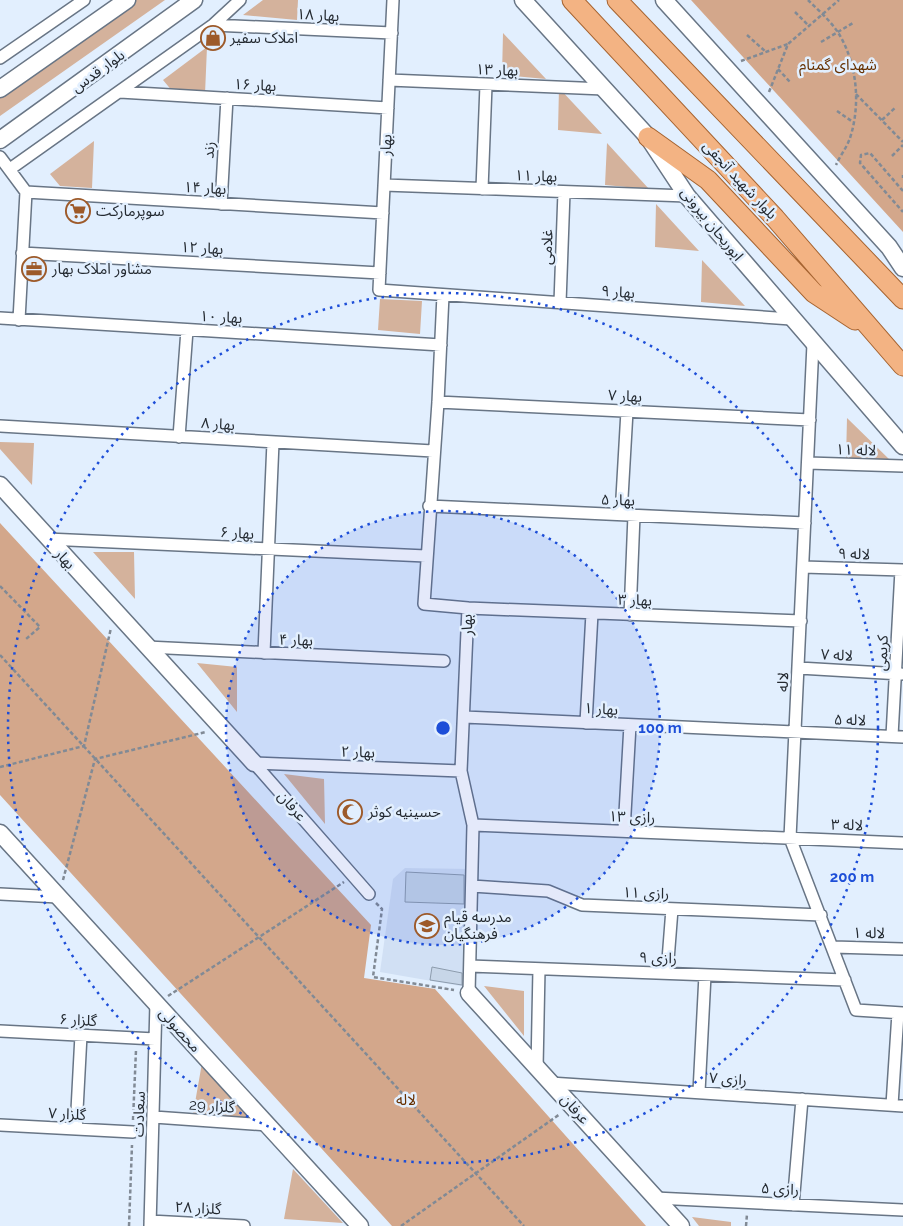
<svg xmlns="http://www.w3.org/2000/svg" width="903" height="1226" font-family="Raleway,'Noto Sans Arabic',sans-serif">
	<rect width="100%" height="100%" fill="#e2effe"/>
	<path fill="#d1e0f4" d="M405,868L470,869L466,987L380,972L393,879Z"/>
	<path fill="#d4b29c" d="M136,0H165L0,116V94Z
		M263,0H298L297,20L243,15Z
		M503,33L546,79L502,75Z
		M207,47L205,94L173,92L163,80Z
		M559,88L602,134L558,130Z
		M94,141L92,188L60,186L50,174Z
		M607,143L649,189L605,185Z
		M656,204L699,251L655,247Z
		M702,260L745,306L701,302Z
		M380,299L422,301L420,334L378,330Z
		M847,418L891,461L846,460Z
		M0,442L34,443L32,485L0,449Z
		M93,552H134L135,599Z
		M197,663L237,667V712Z
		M284,774L324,779L325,824Z
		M484,986L524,991V1036Z
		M202,1063L252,1118L193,1114Z
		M293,1169L343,1223L284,1219Z
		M692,1217L731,1222V1226H699Z"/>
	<path fill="#d3a78b" d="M691,0H903V232Z
		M0,523L371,925L364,978L435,989L646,1226H392L0,795Z"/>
	<path fill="#c7d6e8" stroke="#8d9cad" d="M406,872L464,875V904L405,902Z
		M432,967L462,973V985L430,980Z"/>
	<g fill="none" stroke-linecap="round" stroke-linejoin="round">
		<defs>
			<path id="street" d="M393,0L379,290L791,319
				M213,25L392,33
				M0,58L84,0
				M389,80L604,89
				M120,92L388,108
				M0,157L26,192
				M10,169L213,25L240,0
				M384,185L687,196
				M482,189L486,85
				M26,192L383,213
				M221,204L227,98
				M22,253L380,273
				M443,295L438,402L424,604L468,608L461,771L473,825L469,993
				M560,303L564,192
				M0,318L441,345
				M19,320L26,192
				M813,344L790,838L856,1010L903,1013
				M438,402L810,420
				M0,426L433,451
				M179,437L187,330
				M808,463L903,466
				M429,506L805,523
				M621,515L627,411
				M47,539L426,556
				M803,567L903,570
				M468,608L801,621
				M630,615L634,515
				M147,647L444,661
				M264,653L273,442
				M799,668L901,674
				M464,717L903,737
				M586,723L592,613
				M892,736L901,570
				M254,763L461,771
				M254,763L369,894
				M473,825L903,843
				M624,831L630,725
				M472,886L548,891L582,905L821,915
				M0,894L58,897
				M833,947L903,949
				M470,966L845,980
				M667,973L672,909
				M0,1031L155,1039
				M537,1068L539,969
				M550,1083L903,1106
				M699,1092L705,975
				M892,1105L898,1013
				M154,1117L268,1125
				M0,1125L133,1132
				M76,1129L81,1035
				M655,1198L903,1210
				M793,1205L802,1099
				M150,1221L244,1226
				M150,1226L156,1003"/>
			<path id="secondary" d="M523,0L648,137L687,196L903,446
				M664,0L889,247L903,268
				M0,89L127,0
				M0,140L194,0
				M0,485L254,763
				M0,833L360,1226
				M469,993L681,1226"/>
			<path id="primary" d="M572,0L775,218L903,366
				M617,0L903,299
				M648,137L708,180L814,293L855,320"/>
		</defs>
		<use href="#street" stroke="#687585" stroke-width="14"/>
		<use href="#secondary" stroke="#687585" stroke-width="19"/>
		<use href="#primary" stroke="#a56330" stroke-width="21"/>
		<path stroke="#818a95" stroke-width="2.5" stroke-dasharray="4 2.5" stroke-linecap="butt" d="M808,0C818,10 831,21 839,34C857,64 861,104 850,138C847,147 840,156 836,165
			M795,12L809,26
			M747,35L766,52
			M821,42L853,23
			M741,61L788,44
			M778,69L790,82
			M769,92L788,44L839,0
			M856,94L903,142
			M837,111L853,122
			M882,120L896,107
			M892,156L903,145
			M903,175V178
			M903,191L870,153L861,155L860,163L903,212
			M0,586L40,627L26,639
			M0,655L524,1226
			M0,767L84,746L111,628
			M63,880L95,759L206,732
			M376,903L382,909L373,977L454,990
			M168,996L344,882
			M133,1120L136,1050
			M129,1226L132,1145
			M401,1226L560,1114
			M746,1226L747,1214"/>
		<use href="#street" stroke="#fff" stroke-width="11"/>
		<use href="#secondary" stroke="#fff" stroke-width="16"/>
		<use href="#primary" stroke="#f3b383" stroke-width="19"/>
	</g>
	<circle cx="443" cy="728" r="217" fill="#1d4ed8" fill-opacity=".12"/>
	<g fill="none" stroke="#1d4ed8" stroke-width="2.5" stroke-dasharray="2.5 5">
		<circle cx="443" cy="728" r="217"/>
		<circle cx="443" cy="728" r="435"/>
	</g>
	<defs>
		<symbol id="shop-ring" viewBox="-11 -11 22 22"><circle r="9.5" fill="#e2effe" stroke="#9d5a2a" stroke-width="1.5"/><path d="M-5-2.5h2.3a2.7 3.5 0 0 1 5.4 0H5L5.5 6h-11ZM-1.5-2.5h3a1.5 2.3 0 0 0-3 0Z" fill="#9d5a2a"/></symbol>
		<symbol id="supermarket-ring" viewBox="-11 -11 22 22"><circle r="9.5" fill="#e2effe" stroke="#9d5a2a" stroke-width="1.5"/><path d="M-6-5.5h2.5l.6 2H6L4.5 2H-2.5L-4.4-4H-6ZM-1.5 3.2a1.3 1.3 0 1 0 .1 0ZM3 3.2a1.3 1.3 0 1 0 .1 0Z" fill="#9d5a2a"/></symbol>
		<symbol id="office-ring" viewBox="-11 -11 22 22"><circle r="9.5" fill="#e2effe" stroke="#9d5a2a" stroke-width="1.5"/><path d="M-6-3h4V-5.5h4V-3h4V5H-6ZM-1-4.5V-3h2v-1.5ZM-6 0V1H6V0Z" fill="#9d5a2a"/></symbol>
		<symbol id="mosque-ring" viewBox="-11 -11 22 22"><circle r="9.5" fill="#e2effe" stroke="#9d5a2a" stroke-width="1.5"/><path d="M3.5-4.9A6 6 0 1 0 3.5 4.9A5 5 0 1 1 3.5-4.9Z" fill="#9d5a2a"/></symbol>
		<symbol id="school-ring" viewBox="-11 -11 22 22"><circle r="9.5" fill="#e2effe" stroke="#9d5a2a" stroke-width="1.5"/><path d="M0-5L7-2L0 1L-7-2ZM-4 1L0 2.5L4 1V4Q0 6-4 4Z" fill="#9d5a2a"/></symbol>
	</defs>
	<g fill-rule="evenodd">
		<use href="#shop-ring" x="199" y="24" width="28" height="28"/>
		<use href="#supermarket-ring" x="64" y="197" width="28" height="28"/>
		<use href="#office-ring" x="20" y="255" width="28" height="28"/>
		<use href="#mosque-ring" x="336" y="798" width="28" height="28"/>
		<use href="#school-ring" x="413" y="912" width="28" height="28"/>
	</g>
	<g text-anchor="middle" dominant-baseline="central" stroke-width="5" stroke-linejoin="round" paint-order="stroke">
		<g font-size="15" fill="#242a31" stroke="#e2effe">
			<text transform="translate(318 15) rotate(3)">بهار ۱۸</text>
			<text transform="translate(497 70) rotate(2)">بهار ۱۳</text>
			<text transform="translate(98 71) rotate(-36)">بلوار قدس</text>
			<text transform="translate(255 85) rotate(3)">بهار ۱۶</text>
			<text transform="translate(386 145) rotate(-87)">بهار</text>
			<text transform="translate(209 150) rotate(-87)">زند</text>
			<text transform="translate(536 176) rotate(2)">بهار ۱۱</text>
			<text transform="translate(740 180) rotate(47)">بلوار شهید آنجفی</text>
			<text transform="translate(205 188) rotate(3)">بهار ۱۴</text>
			<text transform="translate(712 224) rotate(51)">ابوریحان بیرونی</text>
			<text transform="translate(547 247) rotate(-88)">غلامی</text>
			<text transform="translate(202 248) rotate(3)">بهار ۱۲</text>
			<text transform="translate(618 292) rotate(4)">بهار ۹</text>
			<text transform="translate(221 317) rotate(3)">بهار ۱۰</text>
			<text transform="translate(625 396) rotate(3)">بهار ۷</text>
			<text transform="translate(218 424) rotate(4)">بهار ۸</text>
			<text transform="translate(856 450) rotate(2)">لاله ۱۱</text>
			<text transform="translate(618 500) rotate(2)">بهار ۵</text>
			<text transform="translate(237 533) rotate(3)">بهار ۶</text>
			<text transform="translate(854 554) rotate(2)">لاله ۹</text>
			<text transform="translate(65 559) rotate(47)">بهار</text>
			<text transform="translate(635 600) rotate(2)">بهار ۳</text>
			<text transform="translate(467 625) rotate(-92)">بهار</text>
			<text transform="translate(296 640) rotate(2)">بهار ۴</text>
			<text transform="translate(882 653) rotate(-87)">کریمی</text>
			<text transform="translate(837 655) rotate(3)">لاله ۷</text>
			<text transform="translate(783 682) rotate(-87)">لاله</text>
			<text transform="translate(601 709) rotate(3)">بهار ۱</text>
			<text transform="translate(850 720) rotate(2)">لاله ۵</text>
			<text transform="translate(358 752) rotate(2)">بهار ۲</text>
			<text transform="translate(292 806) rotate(49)">عرفان</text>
			<text transform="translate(632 817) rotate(2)">رازی ۱۳</text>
			<text transform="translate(847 825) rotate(2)">لاله ۳</text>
			<text transform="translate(646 893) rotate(2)">رازی ۱۱</text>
			<text transform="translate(869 933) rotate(1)">لاله ۱</text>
			<text transform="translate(658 958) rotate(2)">رازی ۹</text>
			<text transform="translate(78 1020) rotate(3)">گلزار ۶</text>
			<text transform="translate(180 1030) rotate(48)">محصولی</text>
			<text transform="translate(728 1079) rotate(4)">رازی ۷</text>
			<text transform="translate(212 1106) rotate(4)">گلزار 29</text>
			<text transform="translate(575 1109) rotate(48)">عرفان</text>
			<text transform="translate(67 1114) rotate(3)">گلزار ۷</text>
			<text transform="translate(139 1114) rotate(-88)">سعادت</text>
			<text transform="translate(780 1189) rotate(3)">رازی ۵</text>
			<text transform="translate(198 1208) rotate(3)">گلزار ۲۸</text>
		</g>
		<g font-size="15" fill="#242a31" stroke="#e2effe" text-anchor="start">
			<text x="230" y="38">املاک سفیر</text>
			<text x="96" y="211">سوپرمارکت</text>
			<text x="52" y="269">مشاور املاک بهار</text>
			<text x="368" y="812">حسینیه کوثر</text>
			<text x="444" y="917">مدرسه قیام<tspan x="444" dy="17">فرهنگیان</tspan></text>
		</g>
		<g font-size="15" fill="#663000" stroke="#e2effe">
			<text x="838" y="65">شهدای گمنام</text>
			<text x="406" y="1100">لاله</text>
		</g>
	</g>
	<circle cx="443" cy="728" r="8" fill="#1d4ed8" stroke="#e2effe" stroke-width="2.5"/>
	<g font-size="15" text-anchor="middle" font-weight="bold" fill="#1d4ed8" stroke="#e2effe" stroke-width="5" stroke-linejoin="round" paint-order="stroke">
		<text x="660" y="733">100 m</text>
		<text x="852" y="882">200 m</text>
	</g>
</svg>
